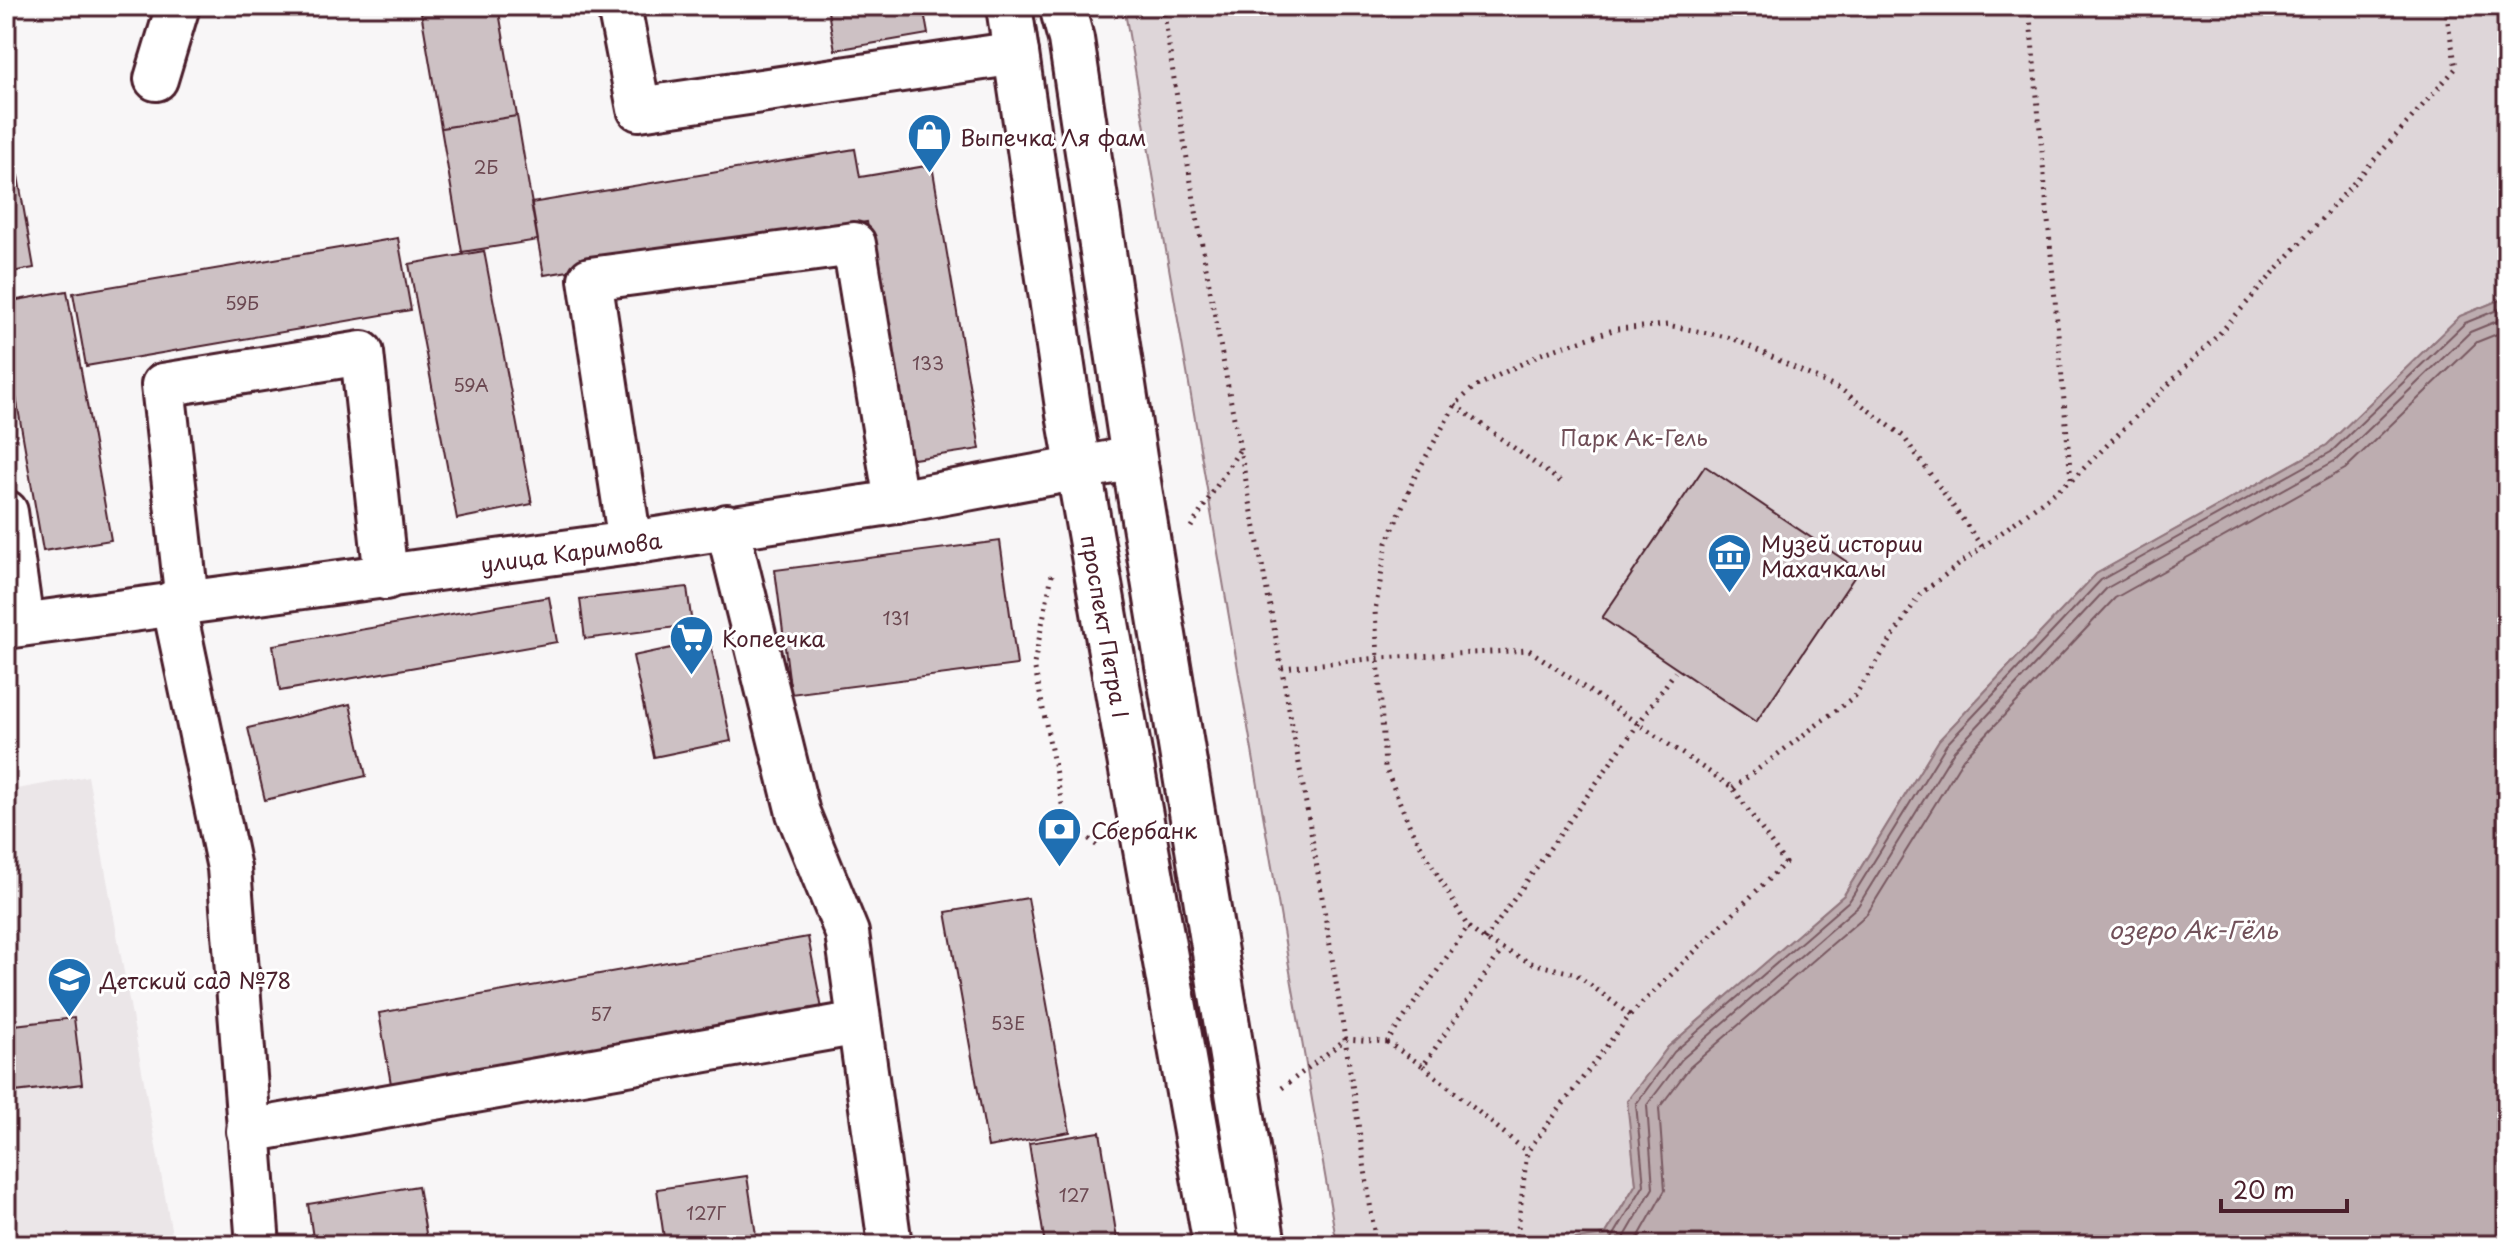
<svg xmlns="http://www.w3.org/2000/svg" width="2513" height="1251" font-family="'Playpen Sans',sans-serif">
	<rect width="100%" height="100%" fill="#f8f6f7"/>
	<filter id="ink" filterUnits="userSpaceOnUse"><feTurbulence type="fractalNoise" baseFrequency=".0125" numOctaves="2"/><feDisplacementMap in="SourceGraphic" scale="16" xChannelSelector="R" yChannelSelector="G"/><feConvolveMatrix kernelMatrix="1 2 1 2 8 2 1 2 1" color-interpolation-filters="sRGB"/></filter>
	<g filter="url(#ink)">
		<path fill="#ebe6e8" d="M88,776L174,1245H6V791Z"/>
		<path fill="#ded6d9" stroke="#947a82" stroke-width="2" d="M1124,6H2507V297L2460,316L2327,445L2096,574L1939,740L1844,895L1668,1047L1628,1101L1636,1184L1605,1235L1576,1239L1569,1245H1337Z"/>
		<path fill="#bdadb0" stroke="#8f747b" stroke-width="2" d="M2507,297V1245H1569L1576,1239L1605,1235L1636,1184L1627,1101L1668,1047L1844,895L1939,740L2096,574L2327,445L2460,316Z"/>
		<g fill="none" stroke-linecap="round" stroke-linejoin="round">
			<path stroke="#785860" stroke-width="2" d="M1592,1245L1611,1240L1644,1185L1636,1104L1674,1052L1850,900L1946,745L2101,580L2331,452L2465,323L2507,306
				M1620,1245L1653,1188L1647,1105L1682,1059L1858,906L1954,751L2107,588L2338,459L2470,332L2507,317
				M1634,1245L1665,1190L1659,1108L1690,1067L1867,914L1963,759L2115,598L2345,469L2477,342L2507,330"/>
		</g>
		<path fill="#cdc1c4" stroke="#4a1f2b" stroke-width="2" d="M420,6H498L517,116L441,128Z
			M827,6H923L928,34L835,50Z
			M517,116L538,240L462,252L441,128Z
			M855,149L860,177L932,165L980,449L907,460L867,222L544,275L531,203Z
			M15,159L34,268L6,273V161Z
			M398,238L411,310L86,366L73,293Z
			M484,251L532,504L457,519L409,264Z
			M67,291L111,540L43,551L6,340V302Z
			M1705,466L1859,570L1756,722L1602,618Z
			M1000,541L1017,665L791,694L775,570Z
			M687,587L692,625L585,639L580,599Z
			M549,597L557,642L280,691L273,645Z
			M710,640L731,741L654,757L633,656Z
			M350,704L366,776L265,800L248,728Z
			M1028,898L1070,1132L988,1147L946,912Z
			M808,937L823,1014L392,1090L379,1013Z
			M74,1018L82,1084L6,1093V1026Z
			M1100,1132L1118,1245H1045L1029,1143Z
			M747,1176L756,1235L665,1245L657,1189Z
			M418,1186L428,1245H314L308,1204Z"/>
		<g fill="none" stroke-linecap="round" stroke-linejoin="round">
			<defs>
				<g id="minor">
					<path d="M619,6L639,109L1017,53"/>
					<path d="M156,79L178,6"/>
					<path d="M6,512L22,624"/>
					<path d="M727,526L798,813L847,933L890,1245"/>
					<path d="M630,543L590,279L854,244L896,502"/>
					<path d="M173,602L229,868L258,1245"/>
					<path d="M187,602L163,385L362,353L386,578"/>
					<path id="s1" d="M6,627L630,543L896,502L1134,458"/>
					<path d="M248,1131L859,1023"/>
				</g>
				<g id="major">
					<path id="s2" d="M1009,6L1069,414L1216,1245"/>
					<path d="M1062,6L1071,39L1134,458L1263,1245"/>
				</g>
			</defs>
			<use href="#minor" stroke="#4a1f2b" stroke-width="48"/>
			<use href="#major" stroke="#4a1f2b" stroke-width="50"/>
			<path stroke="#4a1f2b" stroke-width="5" stroke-dasharray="2 6" stroke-linecap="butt" d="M960,6L963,21
				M1163,6C1195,227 1240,446 1281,665C1317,858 1348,1051 1376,1245
				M1455,405L1565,485
				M2072,480L2219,334L2456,68L2445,6
				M1191,527L1240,449
				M1052,575L1034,664L1065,819L1100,848
				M1282,668L1379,658L1529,650L1733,788L1785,863L1630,1015L1527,1152L1516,1245
				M1733,788L1855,696L1920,594L2071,480L2029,6
				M1485,940L1675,672
				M1630,1015L1576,974L1531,963L1485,940L1468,927L1411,829L1385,767L1375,611L1387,543L1414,478L1455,405L1473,388L1541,354L1616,329L1667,325L1732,338L1843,391L1903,436L1983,548
				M1387,1042L1423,1066L1502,950
				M1423,1066L1527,1152
				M1282,1088L1346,1039L1387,1042L1468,927"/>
			<use href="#minor" stroke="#fff" stroke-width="42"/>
			<use href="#major" stroke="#fff" stroke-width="44"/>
		</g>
	</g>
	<defs>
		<symbol id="shop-pin" viewBox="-11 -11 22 30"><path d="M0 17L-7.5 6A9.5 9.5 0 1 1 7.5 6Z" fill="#1f6fb2" stroke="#fff"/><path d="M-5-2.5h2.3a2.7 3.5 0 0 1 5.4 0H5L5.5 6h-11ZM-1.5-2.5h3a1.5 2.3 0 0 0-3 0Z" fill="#fff"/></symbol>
		<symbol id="museum-pin" viewBox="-11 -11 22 30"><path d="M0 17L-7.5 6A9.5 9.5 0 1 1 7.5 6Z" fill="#1f6fb2" stroke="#fff"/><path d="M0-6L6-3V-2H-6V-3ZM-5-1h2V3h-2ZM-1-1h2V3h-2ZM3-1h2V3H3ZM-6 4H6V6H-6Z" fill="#fff"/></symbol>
		<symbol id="supermarket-pin" viewBox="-11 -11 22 30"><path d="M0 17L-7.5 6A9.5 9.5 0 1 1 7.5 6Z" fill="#1f6fb2" stroke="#fff"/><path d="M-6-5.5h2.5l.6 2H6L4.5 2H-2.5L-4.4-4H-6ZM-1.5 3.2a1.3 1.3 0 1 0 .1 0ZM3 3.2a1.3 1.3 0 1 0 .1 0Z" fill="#fff"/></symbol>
		<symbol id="bank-pin" viewBox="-11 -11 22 30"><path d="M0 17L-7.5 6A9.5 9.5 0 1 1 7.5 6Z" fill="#1f6fb2" stroke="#fff"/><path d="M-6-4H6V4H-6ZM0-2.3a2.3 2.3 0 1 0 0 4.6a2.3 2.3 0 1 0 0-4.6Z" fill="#fff"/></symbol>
		<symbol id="school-pin" viewBox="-11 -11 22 30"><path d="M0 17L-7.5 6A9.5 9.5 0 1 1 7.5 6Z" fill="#1f6fb2" stroke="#fff"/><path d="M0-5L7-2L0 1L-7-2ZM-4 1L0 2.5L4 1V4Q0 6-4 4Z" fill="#fff"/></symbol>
	</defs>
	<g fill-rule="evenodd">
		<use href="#shop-pin" x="904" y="110" width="51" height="69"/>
		<use href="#museum-pin" x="1704" y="530" width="51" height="69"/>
		<use href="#supermarket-pin" x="666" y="612" width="51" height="69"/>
		<use href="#bank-pin" x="1034" y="804" width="51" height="69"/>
		<use href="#school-pin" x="44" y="954" width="51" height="69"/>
	</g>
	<g text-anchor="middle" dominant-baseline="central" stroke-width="6" stroke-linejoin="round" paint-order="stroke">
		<g font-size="18" fill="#6b4851">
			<text x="486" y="166">2Б</text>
			<text x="242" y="302">59Б</text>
			<text x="928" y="362">133</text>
			<text x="471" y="384">59А</text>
			<text x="896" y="617">131</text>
			<text x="601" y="1013">57</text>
			<text x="1008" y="1022">53Е</text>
			<text x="1074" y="1194">127</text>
			<text x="706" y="1212">127Г</text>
		</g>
		<g font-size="22" fill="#4a1f2b" stroke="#fff" text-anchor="start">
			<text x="960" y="136">Выпечка Ля фам</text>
			<text x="1761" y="542">Музей истории<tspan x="1761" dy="25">Махачкалы</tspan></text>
			<text x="722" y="637">Копеечка</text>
			<text x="1091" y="829">Сбербанк</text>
			<text x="100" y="979">Детский сад №78</text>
		</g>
		<g font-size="22" fill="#6f4d56" stroke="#fff">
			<text x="1634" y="436">Парк Ак-Гель</text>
		</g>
		<g font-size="22" fill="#4a1f2b" stroke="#fff">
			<text stroke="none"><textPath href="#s1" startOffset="570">улица Каримова</textPath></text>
			<text stroke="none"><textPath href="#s2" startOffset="628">проспект Петра I</textPath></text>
		</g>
		<g font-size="24" font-style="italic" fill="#72515a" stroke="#fff">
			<text x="2193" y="929">озеро Ак-Гёль</text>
		</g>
	</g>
	<rect width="2513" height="1251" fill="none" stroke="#fff" stroke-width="32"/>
	<rect x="16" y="16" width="2481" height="1219" fill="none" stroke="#4a1f2b" stroke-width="3" filter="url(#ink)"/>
	<path d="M2221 1199v12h126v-12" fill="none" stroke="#4a1f2b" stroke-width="4"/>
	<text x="2233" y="1199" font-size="24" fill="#4a1f2b" stroke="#ffffff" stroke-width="6" paint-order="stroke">20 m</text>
</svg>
